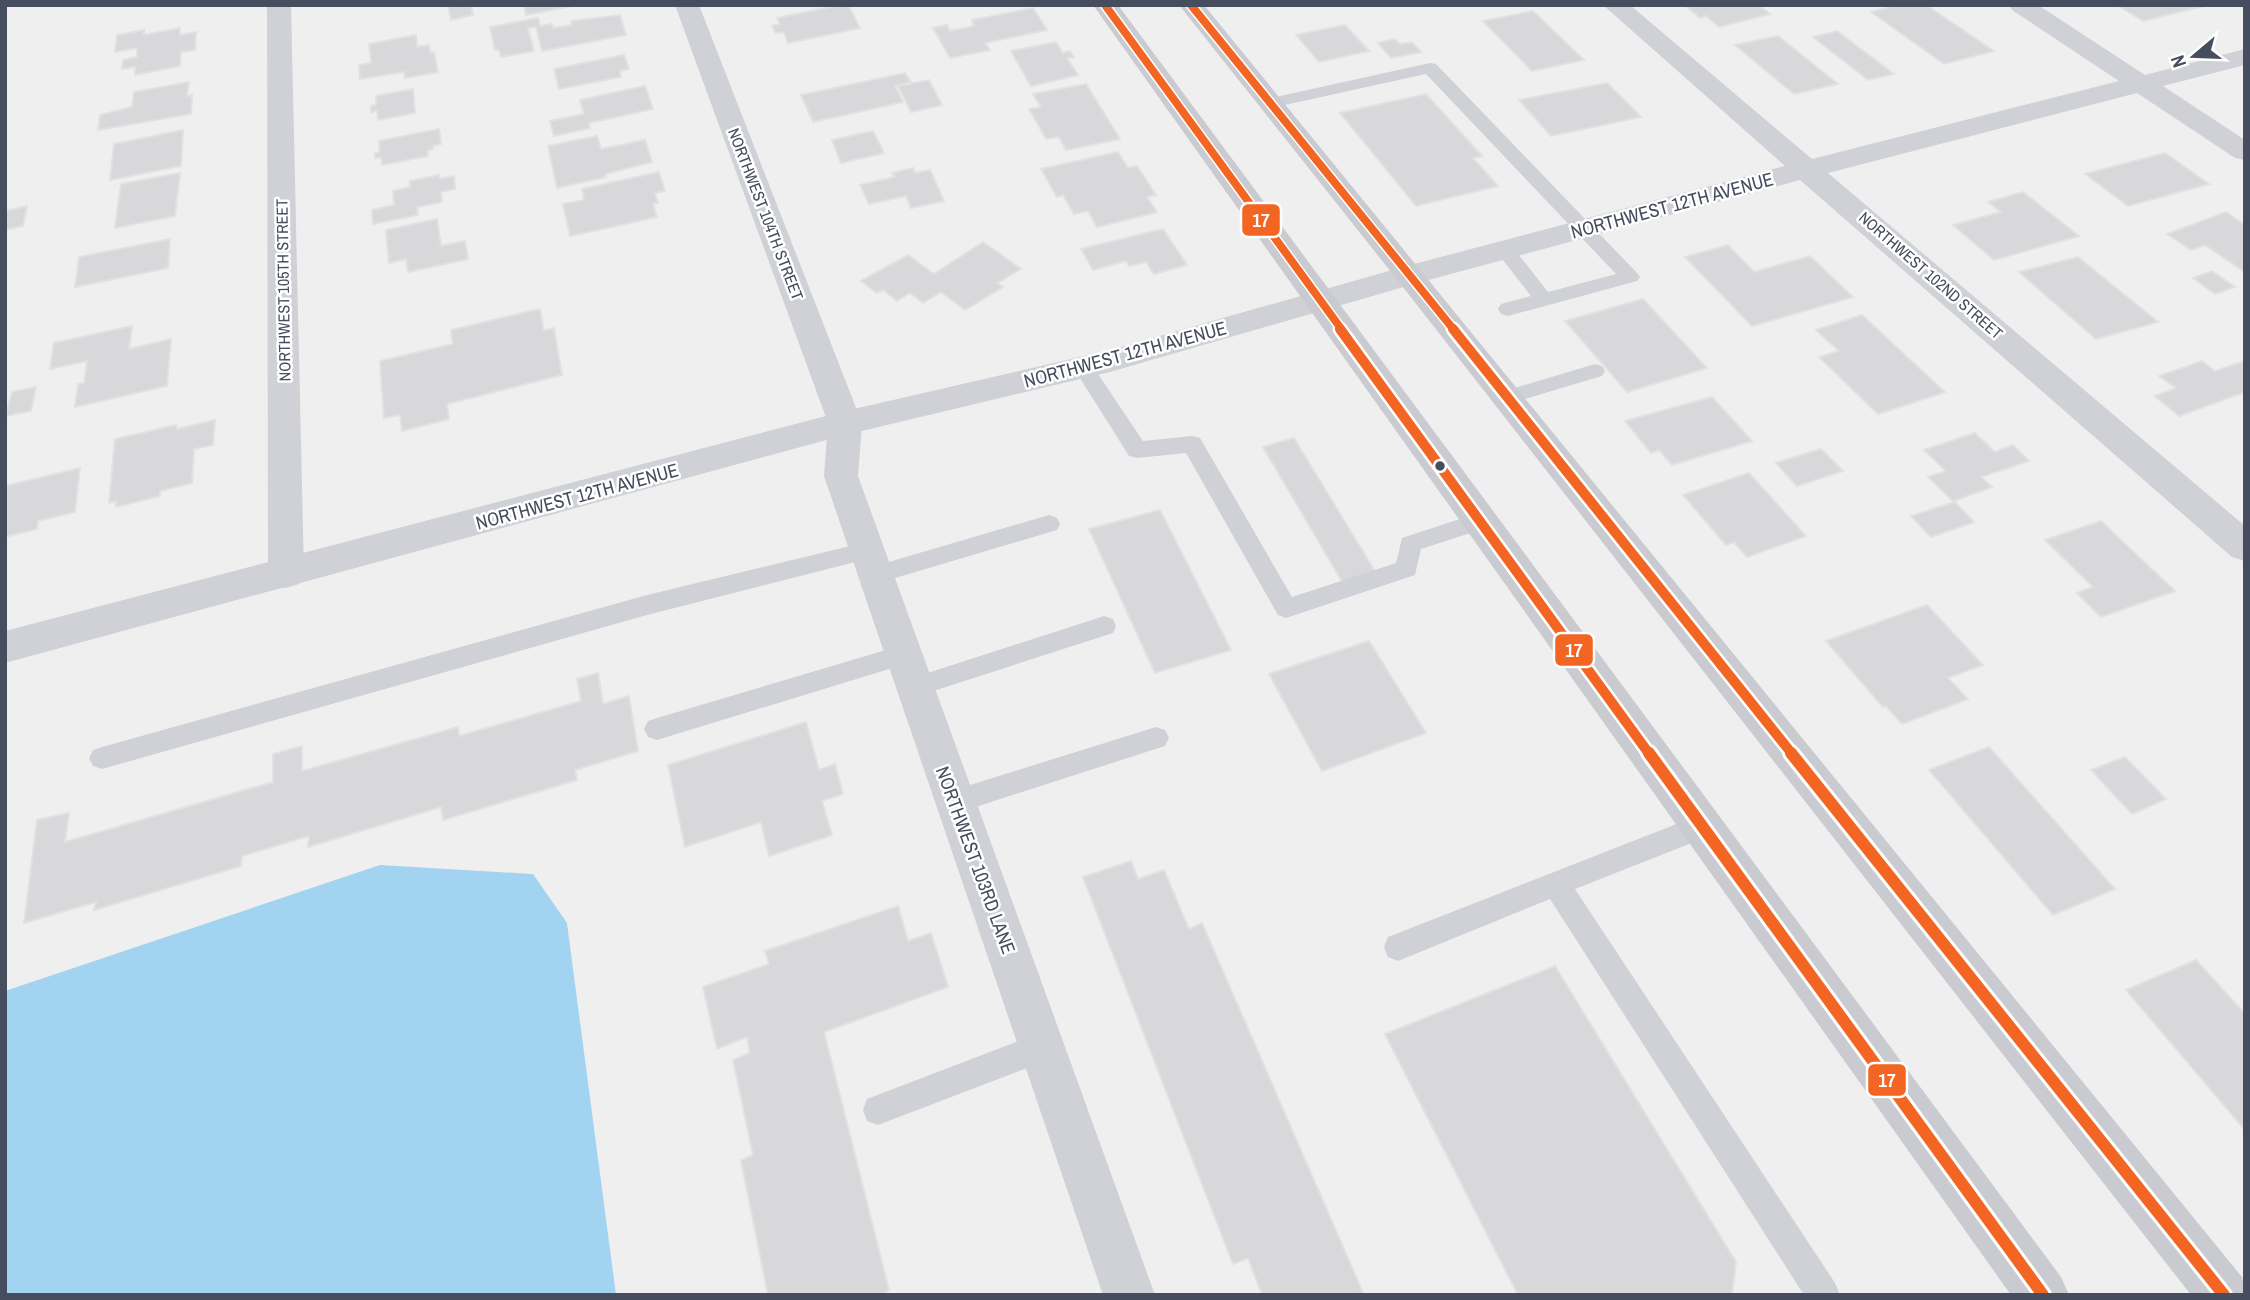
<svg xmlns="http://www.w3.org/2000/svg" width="2250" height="1300" font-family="'Archivo Narrow',sans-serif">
	<rect width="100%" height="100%" fill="#f0efef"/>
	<path fill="#a2d4f2" d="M380,865L533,874L567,923L616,1295H5V991Z"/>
	<path fill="#d8d8db" stroke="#e1e1e2" stroke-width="2" d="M448,5H471L473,15L451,20Z
		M524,5H577L526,15Z
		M841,5H848L860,28L788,43L784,32L776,33L772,26L780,24L777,18Z
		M1685,5H1758L1770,14L1719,27L1706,16L1700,18Z
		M1899,5H1926L1994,51L1944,64L1871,12Z
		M2117,5H2197L2200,7L2143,21Z
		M1033,8L1047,30L985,43L990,50L950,58L933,28L947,25L950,31L974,26L972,20Z
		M1533,11L1584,60L1532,71L1483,21Z
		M620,15L626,35L542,51L536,27L528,28L534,51L501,57L499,50H495L490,27L538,18L540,26L552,24L553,28L572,25L571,21Z
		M1345,25L1369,51L1319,62L1296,35Z
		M180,28V35L196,32L195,50L181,52L180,66L135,75V67L122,69L123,60L137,57V48L115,52L117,35L144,30V35Z
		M1837,31L1894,74L1868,80L1813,37Z
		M416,35L417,47L429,45L430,53L434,52L438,72L405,78L404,72L360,79L359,65L371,63L369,44Z
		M1778,36L1838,84L1794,94L1735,45Z
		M1395,39L1400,44L1412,42L1421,52L1391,58L1378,43Z
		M1056,42L1063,53L1070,51L1074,57L1067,58L1078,75L1031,86L1011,51Z
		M624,55L629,69L620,71L621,77L559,89L554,69Z
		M905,73L911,82L895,86L903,102L813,122L801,95Z
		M929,80L942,105L911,112L898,86Z
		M189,82L187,96L192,95L191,114L98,130L100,115L132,107L134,92Z
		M1607,83L1641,117L1551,136L1519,100Z
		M1086,84L1120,139L1066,150L1059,137L1046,139L1029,109L1041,107L1033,94Z
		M645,86L653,109L589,123L590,128L554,136L550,121L584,114L580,100Z
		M413,89L415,113L378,120L377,110L371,112V106L376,105V96Z
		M1426,94L1482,156L1473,158L1498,186L1416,206L1340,113Z
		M439,129L441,144L432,146L433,149L427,151L428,156L382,165L381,157L375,158V153L380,152L379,141Z
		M183,130L181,166L110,180L114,144Z
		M873,131L884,153L841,163L832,140Z
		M597,136L601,149L645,140L652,162L605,174L606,177L557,188L548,146Z
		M1118,152L1128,168L1137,166L1156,195L1147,197L1157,212L1097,227L1088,211L1074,214L1063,195L1057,197L1041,169Z
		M2165,153L2209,184L2128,206L2085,174Z
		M913,168L915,173L930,170L944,201L911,208L906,196L869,204L860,185L895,177L892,173Z
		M659,172L665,191L655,193L658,203L653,204L657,217L570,236L563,204L584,200L582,189Z
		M180,173L175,216L115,228L121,184Z
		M439,175L440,179L454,176L455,189L441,192L442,202L417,207L418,215L373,224L372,210L394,205L393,191L410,187V181Z
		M2023,192L2079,236L1994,260L1953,225L2001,212L1988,202Z
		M27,206L23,226L5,230L6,211Z
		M2226,212L2245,225V272L2205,245L2191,250L2167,234Z
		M437,219L441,246L465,241L468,259L408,272L406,259L389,263L386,230Z
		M1163,229L1187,265L1154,274L1146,262L1129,266L1126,261L1093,270L1081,249Z
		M170,239L168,268L75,287L79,257Z
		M983,242L1021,269L997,283L1003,287L965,310L941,292L923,303L910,293L897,301L883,290L877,293L861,281L908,255L934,274Z
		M1728,245L1754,272L1810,256L1853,297L1752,326L1685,257Z
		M2078,257L2158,322L2096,339L2019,272Z
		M2212,271L2235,287L2215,294L2193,278Z
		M1643,299L1707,368L1627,392L1565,321Z
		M540,309L544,331L554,328L562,375L447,404L449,419L402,431L400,415L384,418L380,361L453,344L451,330Z
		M1862,315L1945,392L1878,414L1819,357L1839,351L1816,330Z
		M132,326L129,349L171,339L167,386L75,407L78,384L84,383L87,361L50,369L54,343Z
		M2202,361L2215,371L2245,361V392L2179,416L2155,396L2176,388L2159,376Z
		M36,387L31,411L6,416L12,392Z
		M1712,397L1752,441L1672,465L1659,450L1651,453L1625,421Z
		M215,420L213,445L194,449L192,483L160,491V496L116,507V501L109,503L115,439L176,425L177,429Z
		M1975,433L1995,452L2013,445L2029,461L1981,477L1992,487L1953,501L1928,477L1946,471L1924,450Z
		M1294,438L1376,573L1343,583L1263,447Z
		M1821,449L1843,471L1797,486L1776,463Z
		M80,468L75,512L38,521L37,529L5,537V486Z
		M1749,473L1806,536L1747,557L1734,542L1726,545L1683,495Z
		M1955,502L1974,522L1931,537L1911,516Z
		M1160,510L1231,650L1155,673L1089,529Z
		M2101,521L2175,591L2101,617L2077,593L2093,587L2045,540Z
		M1927,605L1983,665L1948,678L1968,699L1902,724L1886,706L1883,707L1826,641Z
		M1369,641L1426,733L1322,771L1269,674Z
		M598,673L603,704L629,696L638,751L575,770L577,780L443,820L441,807L308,847L309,836L242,856L241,866L94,910L96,902L24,923L37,820L69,813L65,842L273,782V754L302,746V771L458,727L459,736L581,701L577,679Z
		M806,722L819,770L835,764L843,794L822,801L832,835L769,856L761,822L685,847L668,765Z
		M1989,747L2115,889L2053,915L1929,770Z
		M2125,757L2166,799L2132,814L2091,770Z
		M1131,861L1138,879L1164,870L1189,929L1202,923L1364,1295H1262L1248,1258L1233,1264L1083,877Z
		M898,906L908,941L931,933L948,987L824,1032L889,1290L879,1295H768L741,1160L753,1155L733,1060L750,1053L747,1037L717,1049L703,987L769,964L765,951Z
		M2196,960L2245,1014V1130L2126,990Z
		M1555,966L1736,1262L1732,1295H1518L1385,1034Z"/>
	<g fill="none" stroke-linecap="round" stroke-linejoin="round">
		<path fill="#d0d1d6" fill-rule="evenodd" d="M1430,63L1436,64L1637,273L1640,277L1637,281L1508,316L1501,314L1498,309L1501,304L1531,296L1495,250L1498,246H1512L1548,292L1616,274L1426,74L1271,108L1262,103L1271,98Z
			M1083,360L1090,362L1143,441L1192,436L1200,438L1292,597L1396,563L1402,538L1481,512L1489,515L1492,521L1489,527L1421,549L1415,575L1286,618L1278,615L1186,453L1137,458L1129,456L1073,367L1076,362Z
			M1595,364L1602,366L1605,371L1602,376L1508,404L1501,402L1497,397L1501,392Z
			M1049,515L1057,518L1060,524L1057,530L875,584L867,582L863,575L867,568L875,566Z
			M867,542L875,545L879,551L875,557L647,615L102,769L93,766L89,758L93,750L102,747L647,595Z
			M1104,616L1113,619L1116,626L1113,633L915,697L906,694L902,687L906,680Z
			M903,645L912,648L915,655L912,662L657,740L648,737L644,729L648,721L657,718Z
			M1156,727L1165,730L1169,738L1165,746L954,814L945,810L941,802L945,794L954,790Z
			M1702,814L1712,817L1715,826L1712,835L1575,889L1835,1283L1840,1295H1804L1550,899L1398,961L1388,957L1384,947L1388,937Z
			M1042,1032L1053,1036L1057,1047L1053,1058L878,1125L867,1121L863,1110L867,1099Z"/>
		<path fill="#d0d1d6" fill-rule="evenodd" d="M267,5H291L304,574L299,584L286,588L273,584L268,574Z
			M675,5H699L862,423L858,476L1155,1295H1103L824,476L828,423Z
			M1603,5H1630L1812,159L2119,81L2012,10L2009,5H2038L2145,75L2245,49V65L2163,86L2245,140V160L2235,158L2137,93L1828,173L2245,526V561L2232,557L1800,180L1410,285L1399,282L1395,275L1399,268L1785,166Z"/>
		<path fill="#d0d1d6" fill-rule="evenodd" d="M1410,265L1421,268L1425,275L1421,282L1110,372L845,435L5,663V631L845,411L1110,350Z"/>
		<path fill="#c9cbd1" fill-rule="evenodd" d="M1093,5H1118L2061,1277L2069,1295H2011Z
			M1179,5H1204L2242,1277L2245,1295H2191L1399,282Z"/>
		<defs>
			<path id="bus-1-far2" d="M1105,5L1342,330
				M1191,5L1454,330"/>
			<path id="bus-1-far1" d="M1340,329L1650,755
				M1453,329L1793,755"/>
			<path id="bus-1" d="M1649,753L2043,1295
				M1791,753L2224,1295"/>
		</defs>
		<use href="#bus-1-far2" stroke="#fff" stroke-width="11"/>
		<use href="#bus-1-far1" stroke="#fff" stroke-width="15"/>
		<use href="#bus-1" stroke="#fff" stroke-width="18"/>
		<use href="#bus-1-far2" stroke="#f26522" stroke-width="8"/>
		<use href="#bus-1-far1" stroke="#f26522" stroke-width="10"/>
		<use href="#bus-1" stroke="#f26522" stroke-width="12"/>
	</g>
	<circle fill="#454d5e" stroke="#fff" stroke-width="2.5" cx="1440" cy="466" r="6"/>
	<g text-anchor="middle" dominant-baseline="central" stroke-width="5" stroke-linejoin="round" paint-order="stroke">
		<g font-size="16" fill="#454d5e" stroke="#fff">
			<text transform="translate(766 214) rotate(69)">NORTHWEST 104TH STREET</text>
			<text transform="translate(1931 275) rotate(41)">NORTHWEST 102ND STREET</text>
			<text transform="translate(283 290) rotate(-91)">NORTHWEST 105TH STREET</text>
		</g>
		<g font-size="19" fill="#454d5e" stroke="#fff">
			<text transform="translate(1672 205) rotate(-15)">NORTHWEST 12TH AVENUE</text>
			<text transform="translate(1125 354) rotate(-15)">NORTHWEST 12TH AVENUE</text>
			<text transform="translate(577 496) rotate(-15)">NORTHWEST 12TH AVENUE</text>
			<text transform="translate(976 860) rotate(70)">NORTHWEST 103RD LANE</text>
		</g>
	</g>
	<g stroke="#fff" stroke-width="2.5">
		<rect x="1241" y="203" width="40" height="34" rx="7" fill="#f26522"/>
		<rect x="1554" y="633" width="40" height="34" rx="7" fill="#f26522"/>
		<rect x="1867" y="1063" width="40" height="34" rx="7" fill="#f26522"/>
	</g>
	<g font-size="19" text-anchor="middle" font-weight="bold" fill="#fff">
		<text x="1261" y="227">17</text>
		<text x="1574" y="657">17</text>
		<text x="1887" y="1087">17</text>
	</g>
	<rect width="2250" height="1300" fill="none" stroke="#454d5e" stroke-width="14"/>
	<g transform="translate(2194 56) rotate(251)" stroke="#ffffff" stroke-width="5" paint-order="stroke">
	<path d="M0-5L12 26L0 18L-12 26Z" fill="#454d5e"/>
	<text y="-10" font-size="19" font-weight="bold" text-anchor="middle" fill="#454d5e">N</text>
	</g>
</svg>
